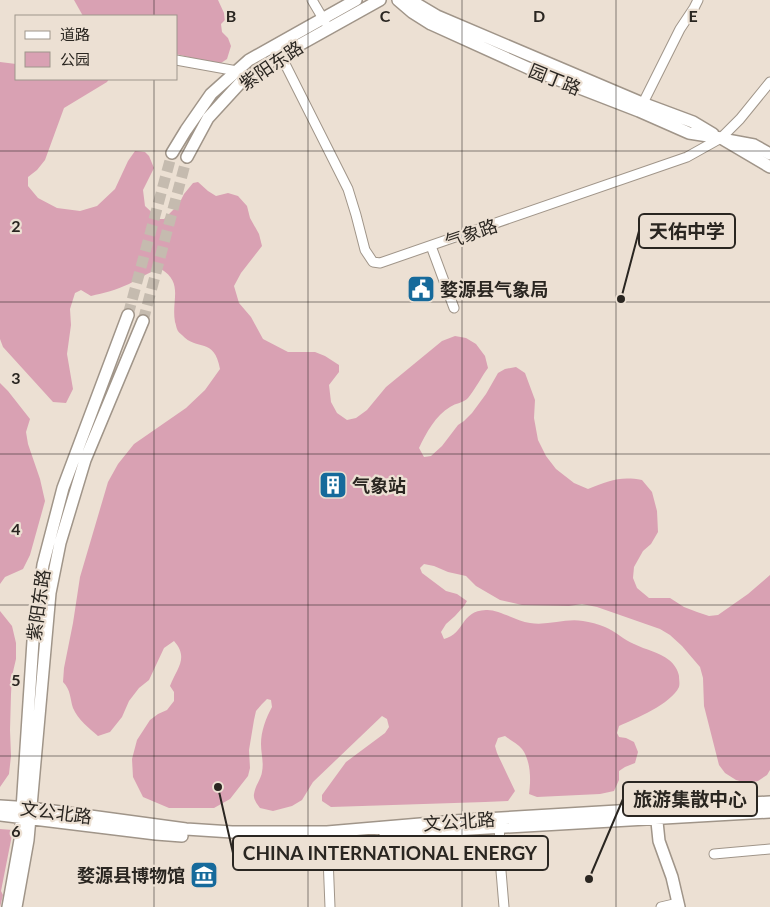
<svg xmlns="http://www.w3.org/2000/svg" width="770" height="907" font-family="Lato,'Noto Sans SC',sans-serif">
	<rect width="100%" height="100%" fill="#ece0d3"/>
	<path fill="#d9a1b3" d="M74,0H218L224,13L225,20L221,24L222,32L228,38L231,46L227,59L221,63L206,61L176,54V16H83Z
		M0,62L16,64V79H109L107,82L64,108L45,160L37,170L28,177V186L38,198L57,208L80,211L97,206L115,189L128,161L135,151L145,152L149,156L154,168L143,190L145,206L159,219H164L179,204L184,194L193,183L198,182L208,191L216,196L228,193L238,196L247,206L250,218L259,234L262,246L241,273L234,286L239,303L251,317L263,339L288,352H315L325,356L339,365V372L329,385L331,402L337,413L347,420L356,418L367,410L386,387L442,341L455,336L466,338L476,344L485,356L488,368C482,376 474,391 468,398C463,403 456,403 450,407C436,415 426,433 419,448L424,457L431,456L442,446L458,425L464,421L472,413L486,394L498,373L505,369L516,367L525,373L535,400L534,418L538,440L546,456L556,469L574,483L588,489C609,481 619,476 642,480L652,492L657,511L658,532L651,544L643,551L634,567L633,578L637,588L649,598H670L684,607L697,612L709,616L718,615L748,594L770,575V770L767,775L758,781L747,783L736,780L725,773L719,765L704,706L703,678L700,667L682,646L670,635L660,629L597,607L582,604L569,606L522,605L500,600L476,586L466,576L448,572L434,566L424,564L420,568L422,573L446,591L457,594L467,601L464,606L455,616L446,624L441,632L444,639C465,634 460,611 486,610C498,609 516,621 530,623C548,626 565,618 583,621C590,622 598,624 605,627C615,631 624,640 634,644C646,650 659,652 669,660C674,664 678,670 679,676C679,679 680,684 679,687C671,704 635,719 619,726L617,733L619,737L626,738L634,742L638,752L635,763L625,767L619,771V780L614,791L600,794L537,797L529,794C531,780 531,761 522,749C518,744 510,740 505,736L498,738L495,746L497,753L515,791L508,801L485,802L331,807L322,801V795L346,762L385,733L389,727L387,719L382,716L313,782L302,800L292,806L273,811L260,808C257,804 253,799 254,794C255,786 261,779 262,772C264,762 261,754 261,744C261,731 266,718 272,707L271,700L267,699L262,704L256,711L254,720L249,750L250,768L248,776L230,799L214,808H169L143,797L133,777L132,759L137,740L150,720L158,714L167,710L174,701V692L170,686C177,668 189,658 174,641L164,648L149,680L139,688L129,701L122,717L110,732L98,736C89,728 78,720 73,708C70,699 71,690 63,682L64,668L73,623L80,577L108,482L118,464L134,444L186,408L205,390L220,369C214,336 197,352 182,335C180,333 178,332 177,329C176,327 176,324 175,322C171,300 184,283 161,269C148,272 140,278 129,284C116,290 104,293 91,296L81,290L75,293L70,309L71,325L67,354L73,389L66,403L53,402L3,347L0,339Z
		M0,383L8,391L30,419L26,432L28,444L40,479L45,501L30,555L23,569L5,577L0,584Z
		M0,611L12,626L16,643V659L12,676L11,694L10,730L11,756L9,774L0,787Z
		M0,829L13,830L1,891L3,895L0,907Z"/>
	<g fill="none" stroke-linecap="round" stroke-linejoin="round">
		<path stroke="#c5bbaf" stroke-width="11" stroke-dasharray="11 5.5" stroke-linecap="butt" d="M128,315L172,153
			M143,321L187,157"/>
		<defs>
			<path id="minor" d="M312,0L325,22
				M278,50L348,189L356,215L365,250L373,262L380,263L687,157L721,138L740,119L770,82
				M176,60L237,71
				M640,109L680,29L694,8L698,0
				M431,246L454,308
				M499,822L501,871L504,907
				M327,832L330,907
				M714,854L770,849
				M661,907L678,903"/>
			<path id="major" d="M398,0L412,12L431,24L528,68L639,111L689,133L721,138L770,167
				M410,0L437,16L642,103L693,122L713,134
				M727,140L754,145L770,154
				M172,153L186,130L211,94L249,60L356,0
				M187,157L208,118L241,82L276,58L380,0
				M0,806L31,808L186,829L232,832H327L467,820L770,802
				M656,812L659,841L672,877L679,907
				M0,815L156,834L182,836
				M385,834L770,812
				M8,907L20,840L33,641L43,565L63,488L128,315
				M16,907L28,840L50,593L60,543L85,460L143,321"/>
		</defs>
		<use href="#minor" stroke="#a09589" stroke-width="11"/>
		<use href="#major" stroke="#a09589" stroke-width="14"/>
		<use href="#minor" stroke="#fff" stroke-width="9"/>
		<use href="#major" stroke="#fff" stroke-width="11"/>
	</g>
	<path fill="none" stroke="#2a2621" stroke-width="1" stroke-opacity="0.55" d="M154,0V16M308,0V907M462,0V907M616,0V907M154,79V907M0,151H770M0,302H770M0,454H770M0,605H770M0,756H770"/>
	<defs>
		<symbol id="civic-square" viewBox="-11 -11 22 22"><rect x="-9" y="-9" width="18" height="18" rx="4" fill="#166a9b" stroke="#ece0d3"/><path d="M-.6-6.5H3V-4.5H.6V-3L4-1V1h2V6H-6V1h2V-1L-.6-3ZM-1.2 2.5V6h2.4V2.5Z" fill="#fff"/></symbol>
		<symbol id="building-square" viewBox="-11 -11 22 22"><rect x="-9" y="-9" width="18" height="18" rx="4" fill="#166a9b" stroke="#ece0d3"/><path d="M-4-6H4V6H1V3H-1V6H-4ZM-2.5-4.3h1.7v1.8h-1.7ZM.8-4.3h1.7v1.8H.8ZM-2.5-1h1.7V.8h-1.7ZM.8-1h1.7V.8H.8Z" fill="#fff"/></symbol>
		<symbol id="museum-square" viewBox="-11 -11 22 22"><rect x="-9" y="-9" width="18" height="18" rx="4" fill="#166a9b" stroke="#ece0d3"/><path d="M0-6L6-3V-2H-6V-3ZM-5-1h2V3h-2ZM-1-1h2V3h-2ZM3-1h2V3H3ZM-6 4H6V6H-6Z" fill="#fff"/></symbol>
	</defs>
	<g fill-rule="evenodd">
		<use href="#civic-square" x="405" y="273" width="32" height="32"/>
		<use href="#building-square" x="317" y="469" width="32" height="32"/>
		<use href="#museum-square" x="188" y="859" width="32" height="32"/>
	</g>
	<g text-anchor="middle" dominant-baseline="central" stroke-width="4.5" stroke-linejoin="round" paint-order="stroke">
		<g font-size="18" fill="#2a2621" stroke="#ece0d3">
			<text transform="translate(271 65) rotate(-34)">紫阳东路</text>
			<text transform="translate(555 79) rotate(22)">园丁路</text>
			<text transform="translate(471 233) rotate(-19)">气象路</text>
			<text transform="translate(38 605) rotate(-82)">紫阳东路</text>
			<text transform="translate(56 812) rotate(7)">文公北路</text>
			<text transform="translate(459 821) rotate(-4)">文公北路</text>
		</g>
		<g font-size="18" font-weight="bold" fill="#2a2621" stroke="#ece0d3" text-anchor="start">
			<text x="440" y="289">婺源县气象局</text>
			<text x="352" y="485">气象站</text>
			<text x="185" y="875" text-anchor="end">婺源县博物馆</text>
		</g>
	</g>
	<g font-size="16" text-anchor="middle" font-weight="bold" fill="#2a2621" stroke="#ece0d3" stroke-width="4.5" stroke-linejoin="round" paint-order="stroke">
		<text x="231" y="22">B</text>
		<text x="385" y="22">C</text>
		<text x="539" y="22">D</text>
		<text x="693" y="22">E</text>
		<text x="16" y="232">2</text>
		<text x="16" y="384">3</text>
		<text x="16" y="535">4</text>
		<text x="16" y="686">5</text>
		<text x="16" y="837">6</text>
	</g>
	<path fill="none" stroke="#2a2621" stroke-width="2" d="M621 299L639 231M589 879L623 799M218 787L233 853"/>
	<g fill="#2a2621" stroke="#ece0d3" stroke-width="2">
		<circle cx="621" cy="299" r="5"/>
		<circle cx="589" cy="879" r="5"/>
		<circle cx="218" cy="787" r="5"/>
	</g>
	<g fill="#ece0d3" stroke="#2a2621" stroke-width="2">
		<rect x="639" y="214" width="96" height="34" rx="5"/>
		<rect x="623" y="782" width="134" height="34" rx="5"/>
		<rect x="233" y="836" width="315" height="34" rx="5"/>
	</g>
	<g font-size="19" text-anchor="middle" font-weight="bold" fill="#2a2621">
		<text x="687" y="238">天佑中学</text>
		<text x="690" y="806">旅游集散中心</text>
		<text x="390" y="860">CHINA INTERNATIONAL ENERGY</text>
	</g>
	<rect x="15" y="15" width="162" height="65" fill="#ece0d3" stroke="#9e968c"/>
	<rect x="25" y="31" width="25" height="8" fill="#ffffff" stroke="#9e968c"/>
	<text x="60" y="40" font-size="15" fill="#2a2621">道路</text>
	<rect x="25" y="52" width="25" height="15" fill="#d9a1b3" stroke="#9e968c"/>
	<text x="60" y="65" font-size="15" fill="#2a2621">公园</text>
</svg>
